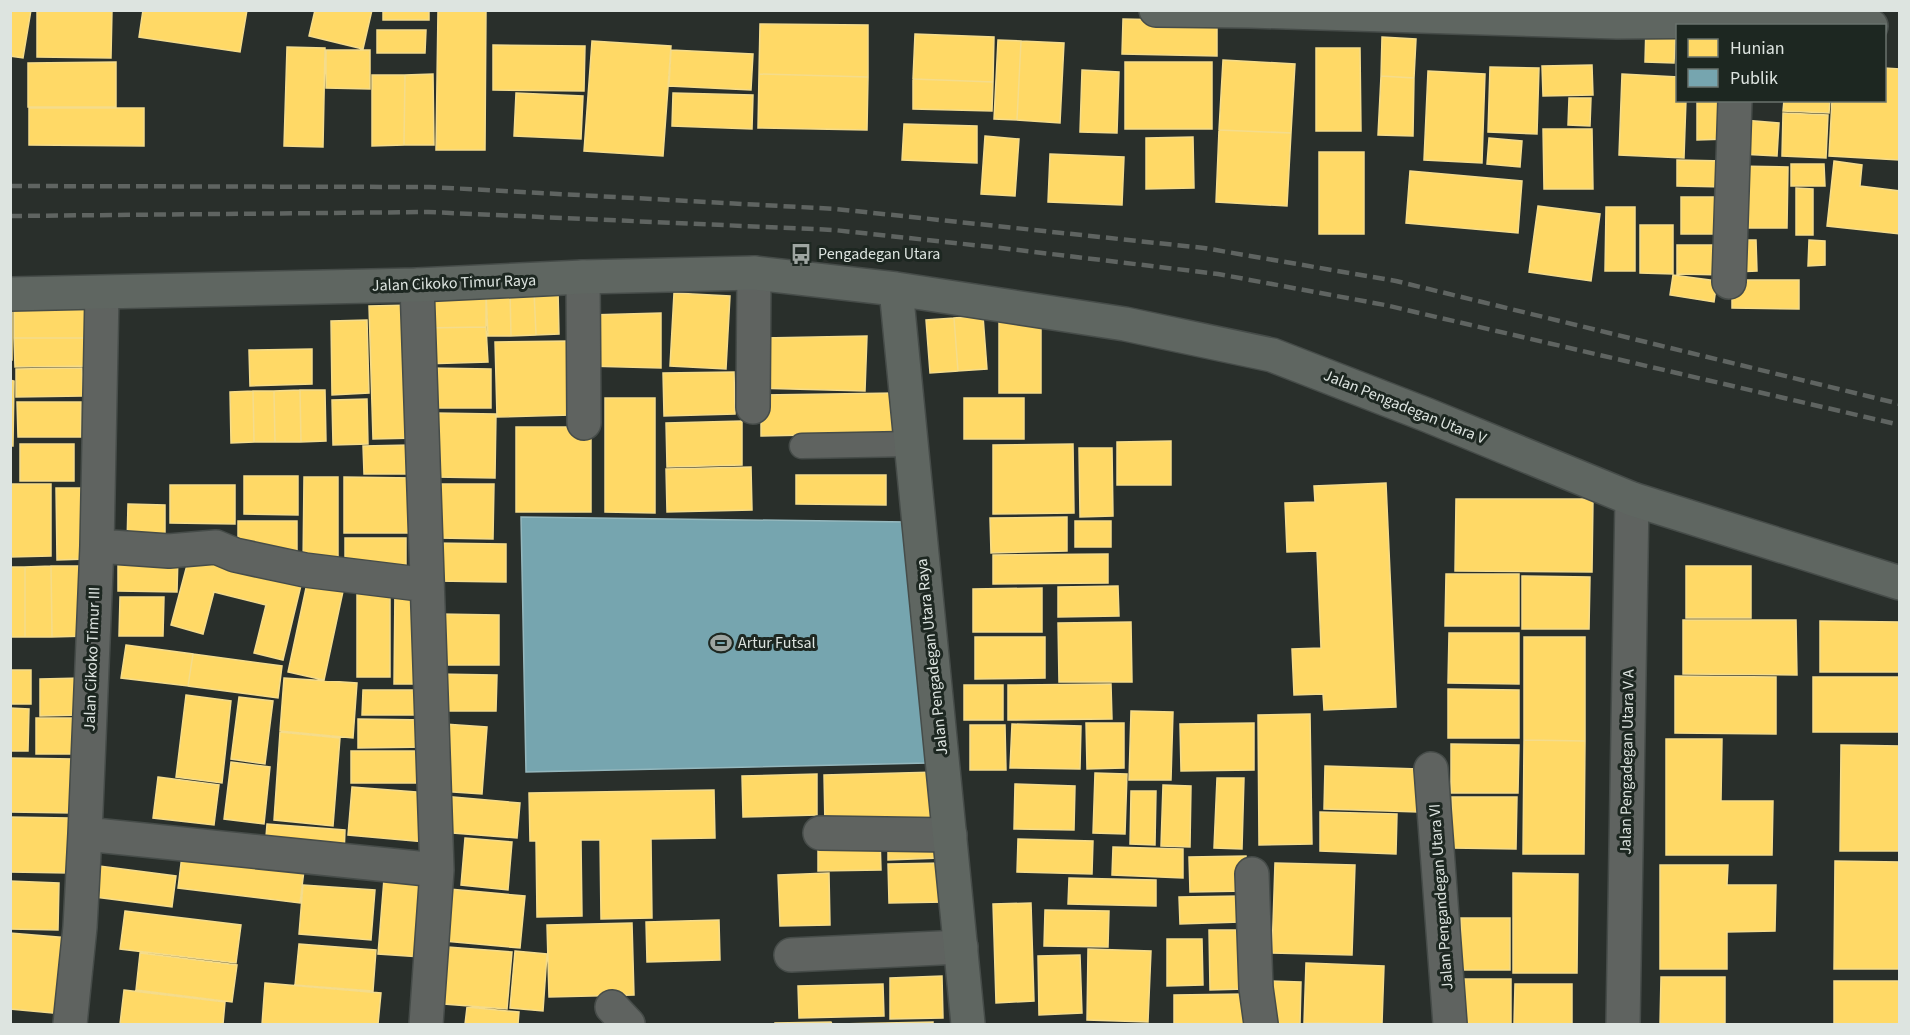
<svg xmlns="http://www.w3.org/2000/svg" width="1910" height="1035" font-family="'Source Sans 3',sans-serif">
	<rect width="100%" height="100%" fill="#292f2b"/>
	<path fill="#ffd966" stroke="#f5dc8b" stroke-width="1.5" d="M10,10H31L23,58L10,56Z
		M37,10H112L111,58L37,57Z
		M143,10H247L240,52L139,37Z
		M315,10H372L363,49L309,36Z
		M383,10H429V20H383Z
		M438,10H486L485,150H436Z
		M1123,19L1217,21V56L1122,54Z
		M760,24L868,25V77L759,74Z
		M1646,24L1676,25L1674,63L1645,62Z
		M377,30H426L425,53H377Z
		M915,34L994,37L993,82L913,79Z
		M1382,37L1416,39L1414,78L1381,76Z
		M998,40L1021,41L1017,120L994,119Z
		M592,41L671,46L663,156L584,151Z
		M1021,41L1064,43L1060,123L1017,120Z
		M493,45L585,46L584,91L493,90Z
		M287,47L325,48L323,147L284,146Z
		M1316,48H1360L1361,131H1316Z
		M326,50H370V89L326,88Z
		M671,50L753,54L751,90L669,86Z
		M1223,60L1295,64L1291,133L1219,130Z
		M116,62V107H28V63Z
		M1125,62H1212V129H1125Z
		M1592,65L1593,95L1543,96L1542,66Z
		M1490,67L1539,68L1537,134L1488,132Z
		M1884,68L1900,69L1899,160L1829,156L1832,100H1884Z
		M1082,70L1119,72L1117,133L1080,132Z
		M1428,71L1485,74L1482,163L1424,160Z
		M433,74L434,145H404L405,75Z
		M759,74L868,77L867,130L758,128Z
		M1622,74L1678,77V100H1686L1684,158L1619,155Z
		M372,75H405L404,145L372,146Z
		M1381,76L1414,78L1413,136L1378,135Z
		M913,79L993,82L992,111L913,109Z
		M516,93L583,96L581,139L514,136Z
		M673,93L753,95L752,129L672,126Z
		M1569,98H1591L1590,126L1568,125Z
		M1697,100H1727L1728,139L1697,140Z
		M1784,100H1830L1829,113L1783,111Z
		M29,108H144V146L29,145Z
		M1783,113L1828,115L1826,158L1782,156Z
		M1743,120L1779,123L1777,156L1740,154Z
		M904,124L977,126V163L902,160Z
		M1543,129H1592L1593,189H1544Z
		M1219,130L1291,133L1287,206L1216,202Z
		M985,136L1019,139L1015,196L981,194Z
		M1193,137L1194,188L1146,189V138Z
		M1489,138L1522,141L1520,167L1487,164Z
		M1319,152H1364V234H1319Z
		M1050,154L1124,157L1122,205L1048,202Z
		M1677,160L1725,161V187L1677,186Z
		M1834,161L1862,165L1860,186L1900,191V234L1827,226Z
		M1791,164H1824L1825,186H1791Z
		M1734,166L1788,167L1787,228H1733Z
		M1410,171L1522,181L1518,233L1406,223Z
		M1796,188L1813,189V235H1796Z
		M1681,197H1724V234H1681Z
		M1538,206L1600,214L1591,281L1529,272Z
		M1606,207H1635V271H1605Z
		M1640,225H1673V274L1640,273Z
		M1733,240H1756L1757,271L1734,272Z
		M1809,240L1825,241V265L1808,266Z
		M1677,245H1726V275L1677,274Z
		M1673,275L1717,281L1714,302L1670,295Z
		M1732,280H1799V309L1732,308Z
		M558,290L559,334L536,335L534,291Z
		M510,291H534L536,335L511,336Z
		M510,291L511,336H488L486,292Z
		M674,293L730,296L726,369L670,366Z
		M486,294V327L422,328V295Z
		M97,295L98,338H14V296Z
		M10,302H12V360H10Z
		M413,305L417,438L373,439L369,306Z
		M661,313V368L587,366L589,315Z
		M983,316L987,369L958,371L954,318Z
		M954,318L958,371L930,373L926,320Z
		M367,320L369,393L332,395L331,321Z
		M999,320H1041V393H999Z
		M486,327L488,362L423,364L422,328Z
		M867,336L865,391L757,388L760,338Z
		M14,338H98V366L15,367Z
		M569,341L571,415L497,417L495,342Z
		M312,349V384L250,386L249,350Z
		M82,368L83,396L16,397V369Z
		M429,368L491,369V408H429Z
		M734,372L735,414L664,416L663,373Z
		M10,380L14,381L13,446H10Z
		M300,390H325L326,441L301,442Z
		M300,390L301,442H275L274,391Z
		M253,391L254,442L231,443L230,392Z
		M253,391H274L275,442H254Z
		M896,393L897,433L761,436V395Z
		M605,398H655V513L605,512Z
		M964,398H1024V439H964Z
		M367,399L368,444L333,445L332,400Z
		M17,402H81V437H18Z
		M436,413L496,414L495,478L435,477Z
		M742,421V465L667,467L666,423Z
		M516,427H591V512H516Z
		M1171,441V485H1117V442Z
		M20,444H74V481H20Z
		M1073,444L1074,513L993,514V445Z
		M411,445L412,474H364L363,446Z
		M1079,448H1112L1113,516L1080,517Z
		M751,467L752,510L667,512L666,469Z
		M796,475H886V505L796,504Z
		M244,476H298V515L244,514Z
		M304,477H338V565H303Z
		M344,477L414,478L413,533H344Z
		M1386,483L1396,707L1324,710L1323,694L1294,695L1292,649L1321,648L1317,551L1287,552L1285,503L1315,502L1314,486Z
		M10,484H51V556L10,557Z
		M438,484H494L493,539L438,538Z
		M170,485H235V524L170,523Z
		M56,488H87L88,559L57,560Z
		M1456,499H1593L1592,572L1455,571Z
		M128,504L165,505V545H127Z
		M1067,517V551L991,553L990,518Z
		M238,521H297V552H238Z
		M1075,521H1111V547H1075Z
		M345,538H406V573L345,574Z
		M433,543L506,544V582L434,581Z
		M191,550L303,577L283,660L254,653L266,605L214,592L203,634L171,625Z
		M1108,554V583L993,584V555Z
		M118,555L178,556L177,592L118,591Z
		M51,566H88V636L52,637Z
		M51,566L52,637H25V567Z
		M1686,566H1751V618H1686Z
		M10,567H25V637H10Z
		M309,574L345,582L324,680L288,672Z
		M1446,574H1519V626H1445Z
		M1522,576L1590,577L1589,629H1522Z
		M357,586H390V677H357Z
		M1118,586L1119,616L1058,617V587Z
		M395,588H425L424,684H394Z
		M1042,588V632H973V589Z
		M120,597H164L163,636H119Z
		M439,614L499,615V665H439Z
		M1683,620H1796L1797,675L1683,674Z
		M1820,621L1900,622V672H1820Z
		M1131,622L1132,682H1059L1058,623Z
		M1449,633H1519V684L1448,683Z
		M975,637H1045V678L975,679Z
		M1524,637H1585V741L1524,740Z
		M126,645L193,654L188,686L121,678Z
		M193,654L282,666L278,698L188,686Z
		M10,670H31V704H10Z
		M436,674L497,675L496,711H436Z
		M1675,676L1776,677V734L1675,733Z
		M1813,677H1900V732H1813Z
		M82,678L83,715L40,716V679Z
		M284,678L357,683L353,738L280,731Z
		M1111,684L1112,719L1008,720V685Z
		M964,685H1003V720H964Z
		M1448,689L1519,690V738H1448Z
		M363,690H424V715H362Z
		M186,695L231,701L222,783L176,777Z
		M239,697L273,701L265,764L231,759Z
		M10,708L29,709L28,751H10Z
		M1131,711L1173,712L1171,780H1129Z
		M1310,714L1312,844L1259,845L1258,715Z
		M36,718H82V754H36Z
		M358,719L428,720V747L358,748Z
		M1086,723H1124V768L1087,769Z
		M1254,723V770L1181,771L1180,724Z
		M444,724L487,727L482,794L439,791Z
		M1012,724L1081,726L1080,769L1010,768Z
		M970,725H1005L1006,770H970Z
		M280,732L340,738L333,826L274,820Z
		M1666,739H1722L1721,801H1773L1772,855H1666Z
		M1524,740L1585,741L1584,854H1523Z
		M1451,744L1519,745L1518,793H1451Z
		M1841,745L1900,746V851H1840Z
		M351,751H427V783H351Z
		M10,758L74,759L72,813L10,812Z
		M231,762L270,767L264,824L224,819Z
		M1325,766L1419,769L1418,812L1324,809Z
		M937,772L936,826H825L824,775Z
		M1095,773L1127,774L1125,834L1093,833Z
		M817,774V815L743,817L742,776Z
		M158,777L219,785L214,825L153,818Z
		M1217,778H1244L1242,849L1214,848Z
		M1015,784L1075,786L1074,830L1014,829Z
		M1163,785L1191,786L1190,847L1161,846Z
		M352,787L429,793L425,842L348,835Z
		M714,790L715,838L651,839L652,918L601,919L600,840H581L582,916L537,917L536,841H530L529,793Z
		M1131,791H1156L1155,845L1130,844Z
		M442,796L520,803L517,838L440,832Z
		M1452,797H1517L1516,849L1452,848Z
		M1320,812L1397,814L1396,854L1320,851Z
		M10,817L69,818L68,873L10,872Z
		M267,824L345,830L344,856L265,849Z
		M818,836H880L881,870L818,871Z
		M888,836L938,838L940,858L888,860Z
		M465,838L512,842L508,890L461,885Z
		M1018,839L1093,841L1092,874L1017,872Z
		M183,847L305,862L300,903L178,888Z
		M1113,847L1183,849V878L1112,875Z
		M1246,856L1247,891L1190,892L1189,857Z
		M1835,861L1900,862L1899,969H1834Z
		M944,863L945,902L889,903L888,864Z
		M1275,863L1355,865L1352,955L1272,953Z
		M1660,865H1728L1727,885H1776L1775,931L1727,932V969H1660Z
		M99,866L176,876L172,907L95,897Z
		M385,866L428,871L421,957L378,954Z
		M829,873L830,925L780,926L778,875Z
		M1513,873L1578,874L1577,973H1513Z
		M1069,878L1156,880V906L1068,904Z
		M10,881L59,883L58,930L10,929Z
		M303,885L375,890L371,940L299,934Z
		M438,888L525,896L520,948L433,940Z
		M1240,896V922L1180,924L1179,897Z
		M1031,903L1034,1001L996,1003L993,904Z
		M1045,910L1109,911L1108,947L1044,946Z
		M125,911L241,925L236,963L120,949Z
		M1461,918H1510V970H1461Z
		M719,920L720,960L647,962L646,922Z
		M632,923L634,995L549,997L547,925Z
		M1209,930H1244L1245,989L1210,990Z
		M10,933L70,938L63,1014L10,1009Z
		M1167,939H1202L1203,985L1167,986Z
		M299,944L376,950L373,991L295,985Z
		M435,946L512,952L507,1009L431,1003Z
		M1088,949L1151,951L1148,1022L1087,1020Z
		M515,951L547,954L543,1011L510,1008Z
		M140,953L237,965L232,1002L136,990Z
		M1080,955L1082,1013L1039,1015L1038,956Z
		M1306,963L1384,966L1382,1024L1304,1023Z
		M942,976L943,1018L890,1019V978Z
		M1661,977H1725V1024H1660Z
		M1459,979H1511V1024H1458Z
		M1269,981L1301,982L1300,1024H1268Z
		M1834,981H1900V1024H1834Z
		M265,983L381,993L378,1024H262Z
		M883,984L884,1016L799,1018L798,986Z
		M1515,984H1572V1024H1514Z
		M124,990L225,1002L223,1024H120Z
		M1244,994L1245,1024H1174V995Z
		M467,1007L519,1012L518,1024H465Z
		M831,1022L832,1024H775V1023Z
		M933,1022V1024H837Z"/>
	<path fill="#76a5af" stroke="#95b8be" stroke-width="1.5" d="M521,517L908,522L928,763L526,772Z"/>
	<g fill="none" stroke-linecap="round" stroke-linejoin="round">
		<defs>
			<path id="lane" d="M802,446L911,444"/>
			<path id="street" d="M583,277L584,423
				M1729,282L1735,100
				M417,285L437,870L426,1024
				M753,407L754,273
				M97,546L169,551L216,547L235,555L305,570L427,585
				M1431,769L1450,1024
				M820,833L950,835
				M85,834L437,870
				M1252,874L1256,988L1261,1024
				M791,955L961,947
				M612,1007L628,1024
				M70,1024L80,927L85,834L97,546L102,293
				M1623,1024L1632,499"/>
			<path id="secondary" d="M1156,10L1250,11L1617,22L1737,21L1871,26
				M896,289L968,1024
				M10,294L417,285L583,277L754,273L896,289L1125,324L1272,355L1427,415L1632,499L1900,583"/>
		</defs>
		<use href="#lane" stroke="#464c49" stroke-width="27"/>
		<use href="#street" stroke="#464c49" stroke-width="36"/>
		<use href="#secondary" stroke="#464c49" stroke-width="36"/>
		<use href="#lane" stroke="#5f6360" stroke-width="24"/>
		<use href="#street" stroke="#5f6360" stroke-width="33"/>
		<use href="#secondary" stroke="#5f6661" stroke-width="33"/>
		<path stroke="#5f6461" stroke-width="4.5" stroke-dasharray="12 6" stroke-linecap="butt" d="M10,186L430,187L836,209L1204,248L1396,281L1900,404
			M10,216L428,212L834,230L1001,248L1218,274L1385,305L1900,425"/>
	</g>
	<defs>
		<symbol id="bus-bare" viewBox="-9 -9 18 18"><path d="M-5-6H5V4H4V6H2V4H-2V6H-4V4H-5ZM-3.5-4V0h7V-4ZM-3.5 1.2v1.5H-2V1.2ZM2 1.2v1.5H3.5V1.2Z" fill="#9ea5a1" stroke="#1d2721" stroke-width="2.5" paint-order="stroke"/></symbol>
		<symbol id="stadium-bare" viewBox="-9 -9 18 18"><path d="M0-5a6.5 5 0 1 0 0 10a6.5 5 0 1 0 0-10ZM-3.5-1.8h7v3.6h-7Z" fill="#9ea5a1" stroke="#1d2721" stroke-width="2.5" paint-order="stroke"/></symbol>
	</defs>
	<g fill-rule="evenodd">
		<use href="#bus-bare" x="786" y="239" width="30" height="30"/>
		<use href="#stadium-bare" x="706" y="628" width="30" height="30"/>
	</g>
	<g text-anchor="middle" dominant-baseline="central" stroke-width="6" stroke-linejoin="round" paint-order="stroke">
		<g font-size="16" fill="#dde4e0" stroke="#1d2721" text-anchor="start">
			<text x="818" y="254">Pengadegan Utara</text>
			<text x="738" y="643">Artur Futsal</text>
		</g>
		<g font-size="16" fill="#dde4e0" stroke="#1d2721">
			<text transform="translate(454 283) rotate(-2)">Jalan Cikoko Timur Raya</text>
			<text transform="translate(1405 407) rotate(22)">Jalan Pengadegan Utara V</text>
			<text transform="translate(932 657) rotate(-96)">Jalan Pengadegan Utara Raya</text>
			<text transform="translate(92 659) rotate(-88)">Jalan Cikoko Timur III</text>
			<text transform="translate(1627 762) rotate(-89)">Jalan Pengadegan Utara V A</text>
			<text transform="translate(1441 897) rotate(-94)">Jalan Pengandegan Utara VI</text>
		</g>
	</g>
	<rect width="1910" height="1035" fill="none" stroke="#dde4e0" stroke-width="24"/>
	<rect x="1676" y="24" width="210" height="78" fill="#1d2721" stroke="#6a736d" stroke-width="1.5"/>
	<rect x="1688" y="39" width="30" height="18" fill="#ffd966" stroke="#6a736d" stroke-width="1.5"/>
	<text x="1730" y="54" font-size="18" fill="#dde4e0">Hunian</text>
	<rect x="1688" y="69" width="30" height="18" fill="#76a5af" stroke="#6a736d" stroke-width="1.5"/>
	<text x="1730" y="84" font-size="18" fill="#dde4e0">Publik</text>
</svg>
